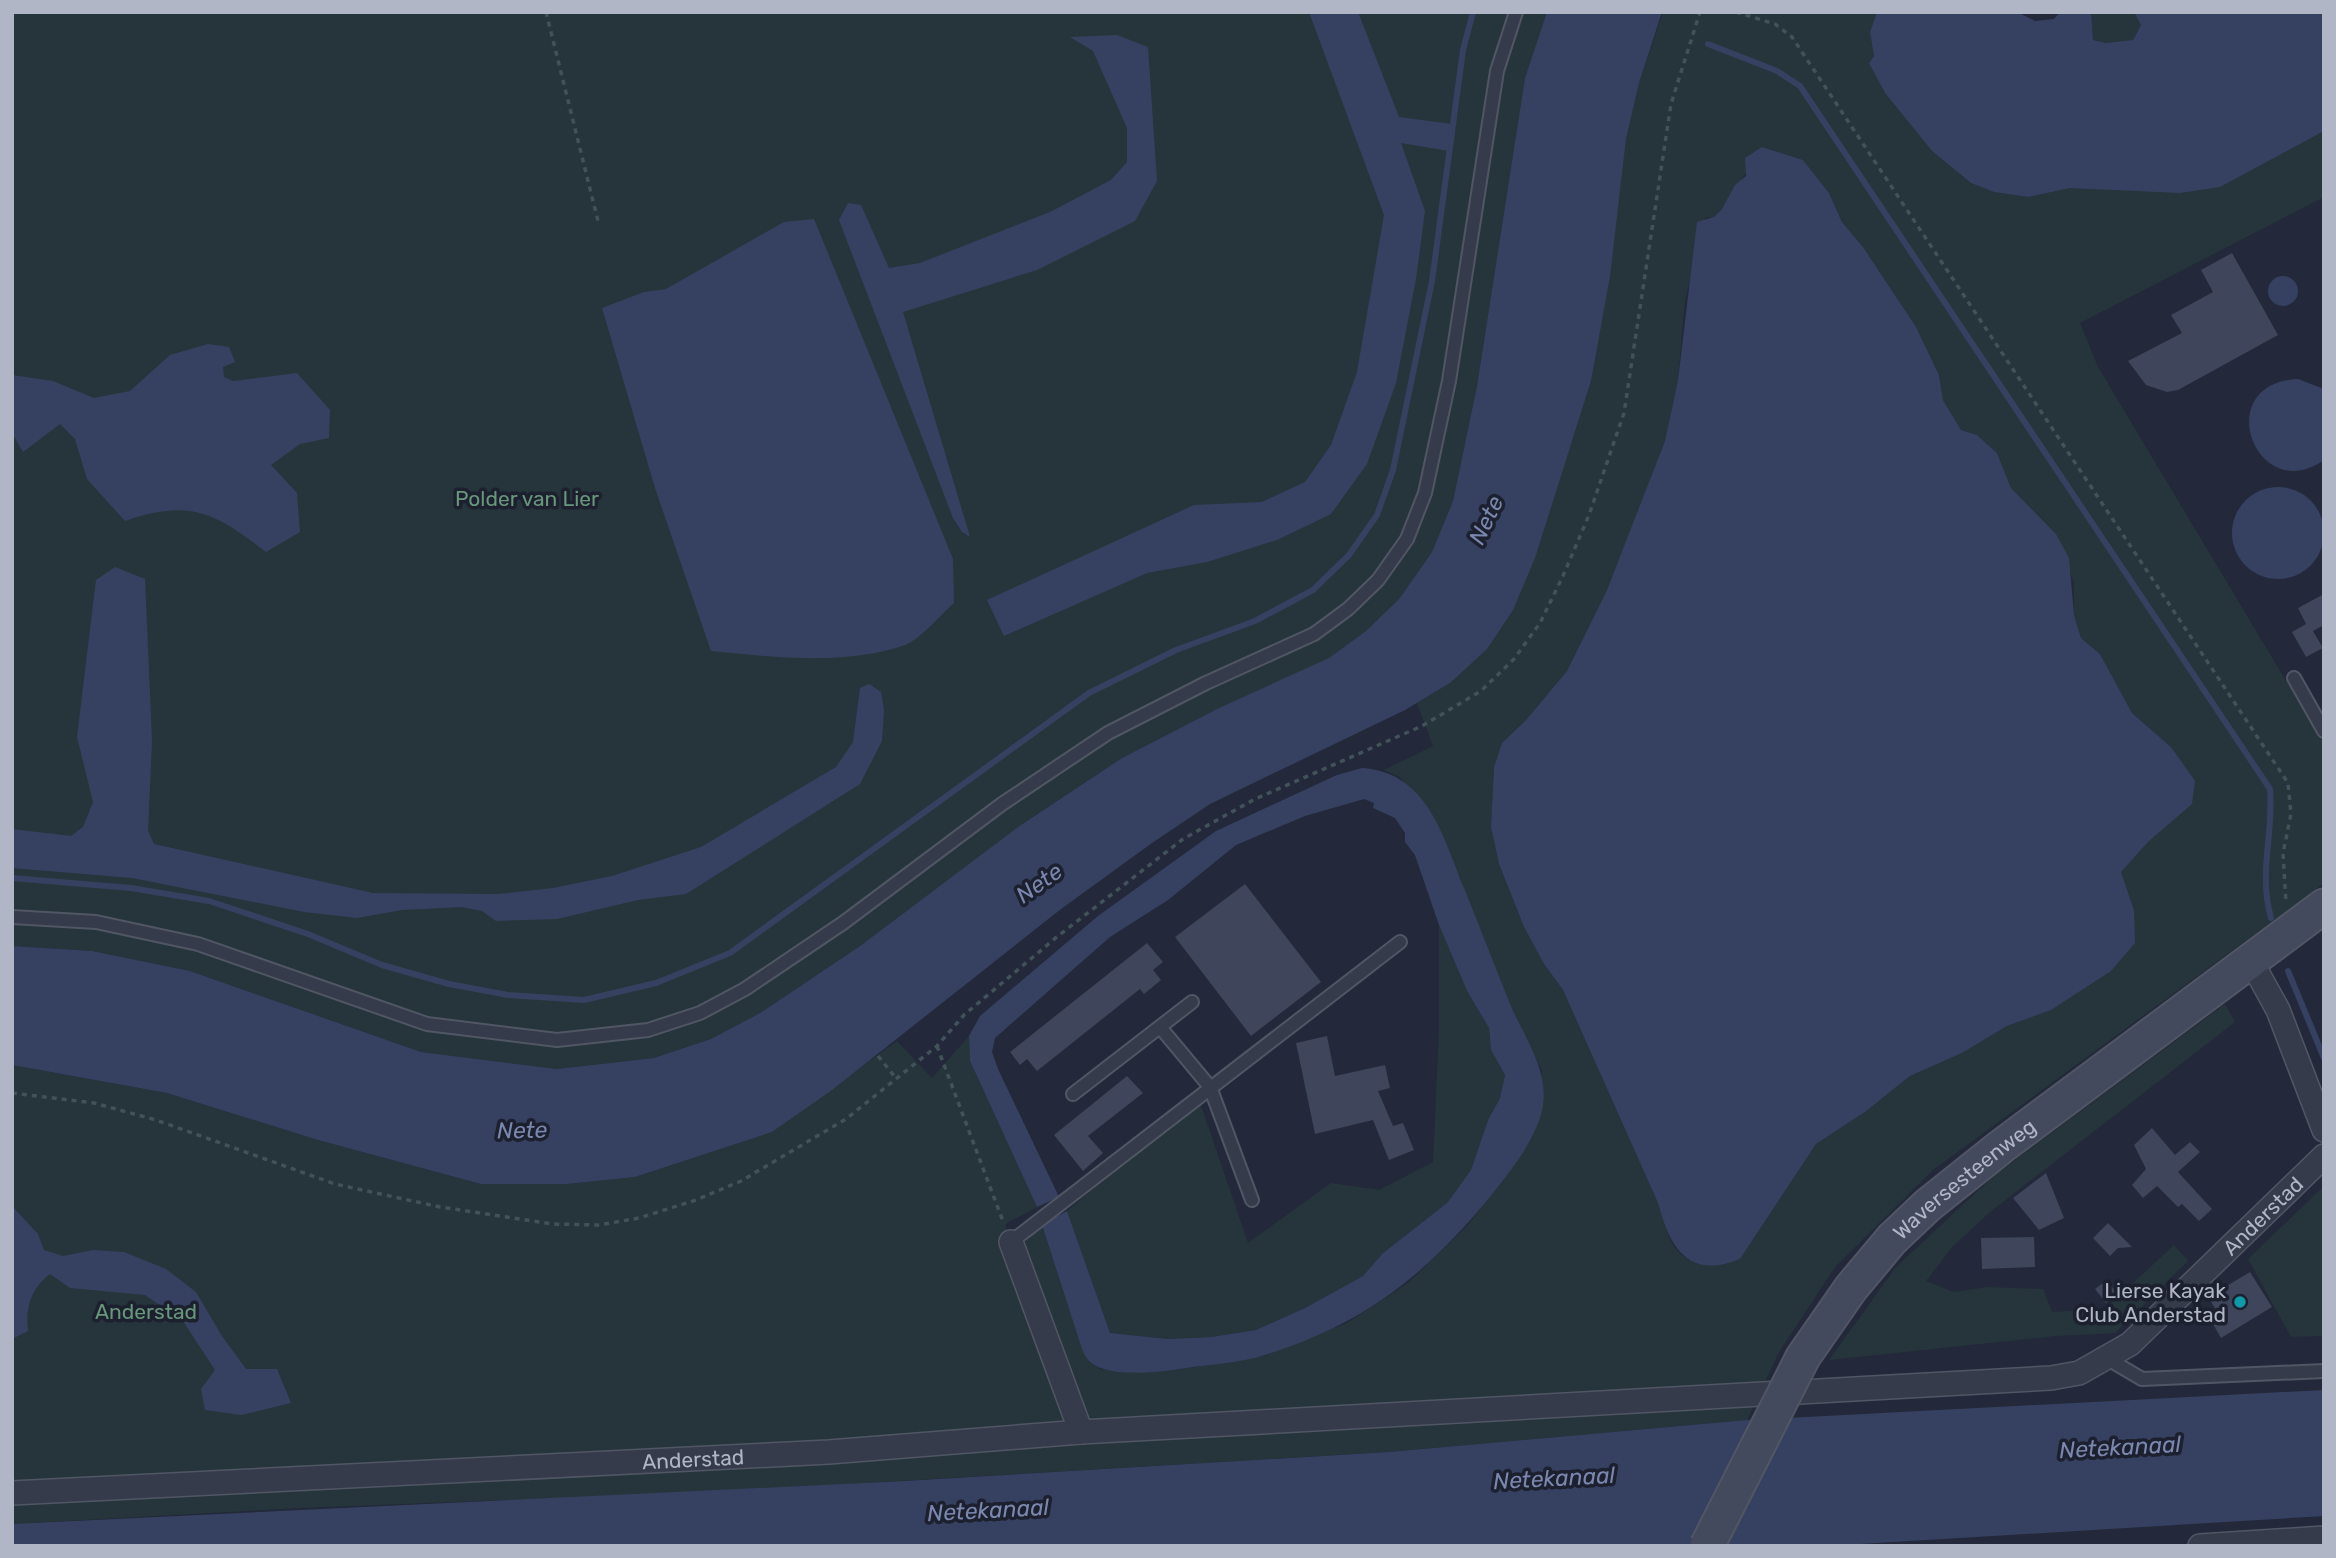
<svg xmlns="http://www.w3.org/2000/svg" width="2336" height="1558" font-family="Rubik,sans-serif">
	<rect width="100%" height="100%" fill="#23293a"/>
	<path fill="#25353b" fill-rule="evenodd" d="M12,12H1547L1525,78L1477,386L1453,501L1432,552L1399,599L1366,631L1329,659L1219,708L1122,758L1018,827L860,946L760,1013L711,1039L654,1058L557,1069L421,1052L190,971L92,951L12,946Z
		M1663,12H1877L1870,32L1874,56L1869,63L1885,93L1932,151L1971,183L1994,192L2028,197L2070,188L2220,187L2324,131V197L2080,323L2098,367L2310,721L2324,714V883L1933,1170L1835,1267L1779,1352L1747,1420L1389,1452L711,1492L300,1508L12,1524V1065L167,1093L318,1140L481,1184H567L635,1177L772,1132L897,1041L932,1078L969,1036L970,1061L1037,1207L1005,1224L1015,1253L1042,1225L1080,1343L1088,1360L1100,1369L1137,1373L1170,1371L1264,1356L1347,1323L1408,1283L1466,1227L1502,1182L1529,1140L1542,1071L1511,1006L1448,849L1400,777L1384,770L1433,746L1417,703L1450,683L1573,438L1591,381L1626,139L1639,83ZM1763,147L1803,160L1829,193L1842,222L1863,247L1916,327L1939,375L1943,400L1961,430L1977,435L1997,453L2011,488L2056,534L2074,583V615L2081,638L2100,654L2132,713L2171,747L2149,841L2121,872L2134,910L2051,1010L2007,1026L1962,1053L1910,1076L1865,1112L1816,1144L1740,1259C1683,1274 1672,1255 1658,1203L1563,990L1544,964L1524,927L1499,864L1491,827L1494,767L1502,743L1526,720L1567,671L1607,590L1632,528L1665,441L1678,380L1685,300L1705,218L1714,217L1722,209Z
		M2091,12H2134L2141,24L2133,40L2106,43L2093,40Z
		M1439,925L1467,991L1489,1028L1491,1050L1505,1075L1500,1098L1488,1120L1471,1170L1447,1203L1383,1253L1363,1276L1305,1308L1256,1330L1211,1337L1168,1339L1110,1333L1067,1211L1199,1100L1248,1243L1331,1183L1379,1190L1433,1162L1439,1032Z
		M2225,1004L2235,1022L1990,1212L1952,1247L1926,1281L1954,1292L1988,1287L2043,1289L2052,1312L2105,1309L2174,1245L2188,1261L2115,1333L2056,1336L1829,1360L1896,1267L1994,1176Z
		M2324,1186V1336L2291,1337L2248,1259Z"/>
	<path fill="#364161" d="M1309,12H1358L1399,117L1452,124L1449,151L1401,143L1425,211L1416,279L1396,383L1367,464L1331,514L1277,540L1207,562L1147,573L1004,636L987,600L1194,505L1262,502L1305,482L1331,445L1357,372L1384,215Z
		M1547,12H1662L1639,83L1626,139L1610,276L1591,381L1535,558L1513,610L1487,649L1450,683L1405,710L1210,804L1152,843L1061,909L832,1090L772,1132L635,1177L567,1184H481L318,1140L167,1093L12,1065V946L92,951L190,971L421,1052L557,1069L654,1058L711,1039L760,1013L860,946L1018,827L1122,758L1219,708L1329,658L1366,631L1399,599L1432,552L1453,501L1477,386L1525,78Z
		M1877,12H2017L2035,21L2054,19L2060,12H2091L2093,40L2106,43L2133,40L2141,25L2134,12H2320L2324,19V131L2220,187L2180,193L2070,188L2028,197L1994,192L1971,183L1932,151L1885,93L1869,63L1874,56L1870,32Z
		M1117,35L1148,47L1157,181L1135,221L1037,270L903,312L970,537L962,532L953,518L839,220L848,203L861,205L889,268L920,263L1050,212L1111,180L1127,162V128L1093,51L1070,37Z
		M1762,147L1803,160L1829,193L1842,222L1863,247L1916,327L1939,375L1943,400L1961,430L1977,435L1997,453L2011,488L2056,534L2069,558L2074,615L2081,638L2100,654L2132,713L2171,747L2195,781L2192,804L2149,841L2121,872L2134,910L2135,943L2111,971L2051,1010L2007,1026L1962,1053L1910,1076L1865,1112L1816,1144L1740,1259C1688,1280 1670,1248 1658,1203L1563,990L1544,964L1524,927L1499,864L1491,827L1494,767L1502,743L1526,720L1567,671L1607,590L1665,441L1678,380L1697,222L1714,217L1722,209L1735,185L1746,176L1745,158Z
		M814,219L953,559L954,603C940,615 922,638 905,645C845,666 773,657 711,651L655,488L602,308L644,292L666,289L784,222Z
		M2268 291a15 15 0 1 1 30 0a15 15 0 1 1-30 0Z
		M208,344L229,347L235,362L223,367L224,377L233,381L297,373L330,410L329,438L300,444L271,465L297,493L300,532L266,552C214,512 190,499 125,521L87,479L75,439L60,424L23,452L12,433V375L53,381L94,398L130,391L170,355Z
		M2298,379L2324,389V460C2256,508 2209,383 2298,379Z
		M2232 533a46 46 0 1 1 92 0a46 46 0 1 1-92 0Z
		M115,567L145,579L152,741L148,831L154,844L373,893L498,894L553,888L612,876L701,847L836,767L853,742L860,688L869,684L881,692L884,710L882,741L860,784L686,894L638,900L557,919L496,921L482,911L461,907L402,910L357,918L304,912L132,878L12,868V829L71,836L83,827L93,802L77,737L96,580Z
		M1362,768C1427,772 1443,836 1464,888C1480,927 1495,967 1511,1006C1525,1038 1548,1069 1543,1105C1539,1135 1512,1169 1494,1192C1428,1273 1367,1323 1265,1355C1241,1363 1212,1364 1187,1368C1163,1372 1108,1379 1089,1361C1085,1357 1082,1349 1080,1343L1042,1225L1067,1211L1110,1333L1168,1339L1211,1337L1256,1330L1305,1308L1363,1276L1383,1253L1447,1203L1471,1170L1488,1120L1500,1098L1505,1075L1491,1050L1489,1028L1467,991L1439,925L1415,855L1405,842V833L1395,818L1373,808L1374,803L1364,799L1305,816L1236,845L1168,900L1110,937L995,1038L992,1052L998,1069L1059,1197L1037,1207L970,1061L969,1036L980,1016L1098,916L1216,831L1337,775Z
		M12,1206L38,1234L44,1250L63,1256L93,1250L124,1252L166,1269L196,1292L222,1336L246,1369H277L291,1403L241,1415L205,1410L201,1389L215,1370L183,1321L145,1295L70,1288L50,1274C31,1288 25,1308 28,1331L12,1339Z
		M2324,1390V1516L1827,1546H12V1524L905,1481L1389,1452L1747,1420Z"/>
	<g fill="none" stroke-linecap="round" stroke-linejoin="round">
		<path stroke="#364161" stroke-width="6" d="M1708,44L1777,71L1800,86L2270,789C2274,835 2258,871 2271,918
			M12,878L131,888L209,901L308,934L382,965L449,984L508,995L584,1000L656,983L730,953L1089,693L1176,650L1255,621L1313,590L1349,555L1377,515L1393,470L1432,281L1463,50L1473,12
			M2288,971L2324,1058"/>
	</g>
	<path fill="#3f455a" d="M2232,253L2278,335L2178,390L2167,392L2146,385L2128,361L2182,333L2171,315L2213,292L2201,270Z
		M2324,594V625L2313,631L2323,648L2306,657L2292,632L2306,624L2298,608Z
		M1245,884L1321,982L1251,1036L1175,937Z
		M1147,943L1163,962L1153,970L1161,980L1144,994L1140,989L1037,1071L1027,1059L1020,1065L1010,1052Z
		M1327,1036L1335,1076L1385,1065L1390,1088L1378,1091L1393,1126L1403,1123L1414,1150L1389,1160L1373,1120L1315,1134L1296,1043Z
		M1127,1076L1143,1093L1088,1136L1103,1153L1083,1171L1054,1135Z
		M2152,1128L2175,1155L2190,1142L2200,1152L2178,1172L2212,1209L2199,1221L2182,1204L2178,1207L2157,1186L2143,1198L2132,1185L2146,1169L2134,1145Z
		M2046,1173L2064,1218L2039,1230L2013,1198Z
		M2108,1223L2132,1247L2118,1248L2110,1256L2093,1238Z
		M2034,1237L2035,1267L1982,1269L1981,1238Z
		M2250,1272L2272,1307L2221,1338L2213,1324L2222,1319L2208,1297Z
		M2107,1280L2117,1294L2106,1303L2095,1289Z"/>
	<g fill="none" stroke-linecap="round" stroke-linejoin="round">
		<defs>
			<path id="lane" d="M2294,678L2324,731
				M12,917L96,922L198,944L427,1024L557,1040L648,1030L700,1013L745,989L843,923L1002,804L1108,733L1206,683L1314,634L1348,609L1378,580L1407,539L1425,493L1449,381L1497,71L1516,12
				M1160,1027L1210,1087L1252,1200
				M1073,1094L1192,1002
				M1011,1242L1400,942
				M2108,1359L2142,1379L2324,1371"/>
			<g id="street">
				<path d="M2251,961L2278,1010L2324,1130"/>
				<path d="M1011,1242L1081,1432"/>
				<path id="s1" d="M12,1493L829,1452L1081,1432L2051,1378L2079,1373L2130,1344L2324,1156"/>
				<path d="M2200,1546L2324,1538"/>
			</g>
			<g id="secondary">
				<path id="s2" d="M1803,1357L1851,1288L1892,1239L1928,1205L2002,1146L2324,906"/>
			</g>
		</defs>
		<use href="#lane" stroke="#515665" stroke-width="16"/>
		<use href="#street" stroke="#515665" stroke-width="26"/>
		<use href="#secondary" stroke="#515665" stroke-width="37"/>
		<path stroke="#425259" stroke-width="3.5" stroke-dasharray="5 5" stroke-linecap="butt" d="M546,12L599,225
			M1736,12L1775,24L1792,37L2288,783L2291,814L2283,853L2286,903
			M937,1046L1004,1224
			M878,1056L895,1077
			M12,1093L94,1103L156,1120L335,1184L440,1207L553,1224L599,1225L639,1218L696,1200L741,1181L846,1119L937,1046L964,1015L1058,936L1183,839L1255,799L1422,726L1481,691L1514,659L1540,623L1563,576L1589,515L1624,413L1671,104L1700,12"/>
		<use href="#lane" stroke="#363b4b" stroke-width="12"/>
		<use href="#street" stroke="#363b4b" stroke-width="23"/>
		<use href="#secondary" stroke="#444a5d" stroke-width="33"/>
		<defs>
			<path id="secondary-bridge" d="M1707,1546L1803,1357"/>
		</defs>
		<use href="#secondary-bridge" stroke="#515665" stroke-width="37" stroke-linecap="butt"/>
		<use href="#secondary-bridge" stroke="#444a5d" stroke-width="33"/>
	</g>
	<circle fill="#0f9aa8" stroke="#1c202f" stroke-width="2.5" cx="2240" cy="1302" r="7"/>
	<g text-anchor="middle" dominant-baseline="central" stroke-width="7" stroke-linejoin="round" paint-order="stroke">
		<g font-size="21" fill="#69977b" stroke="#1c202f">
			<text x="527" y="498">Polder van Lier</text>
			<text x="146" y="1311">Anderstad</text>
		</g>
		<g font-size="21" fill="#b1b6c6" stroke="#1c202f">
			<text stroke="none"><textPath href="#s2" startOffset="242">Waversesteenweg</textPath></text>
			<text stroke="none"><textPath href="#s1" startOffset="2314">Anderstad</textPath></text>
			<text stroke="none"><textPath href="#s1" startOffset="682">Anderstad</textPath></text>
		</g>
		<g font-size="21" fill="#b1b6c6" stroke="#1c202f" text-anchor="end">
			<text x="2226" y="1290">Lierse Kayak<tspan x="2226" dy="24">Club Anderstad</tspan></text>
		</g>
		<g font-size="23" font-style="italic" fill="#7a87ae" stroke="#1c202f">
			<text transform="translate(1486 520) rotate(-65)">Nete</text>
			<text transform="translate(1039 883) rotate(-36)">Nete</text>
			<text transform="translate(522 1130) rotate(-1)">Nete</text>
			<text transform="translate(2120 1447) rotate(-3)">Netekanaal</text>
			<text transform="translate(1554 1478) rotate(-3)">Netekanaal</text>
			<text transform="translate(988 1510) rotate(-3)">Netekanaal</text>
		</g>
	</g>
	<rect width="2336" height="1558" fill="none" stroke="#b1b6c6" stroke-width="28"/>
</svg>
